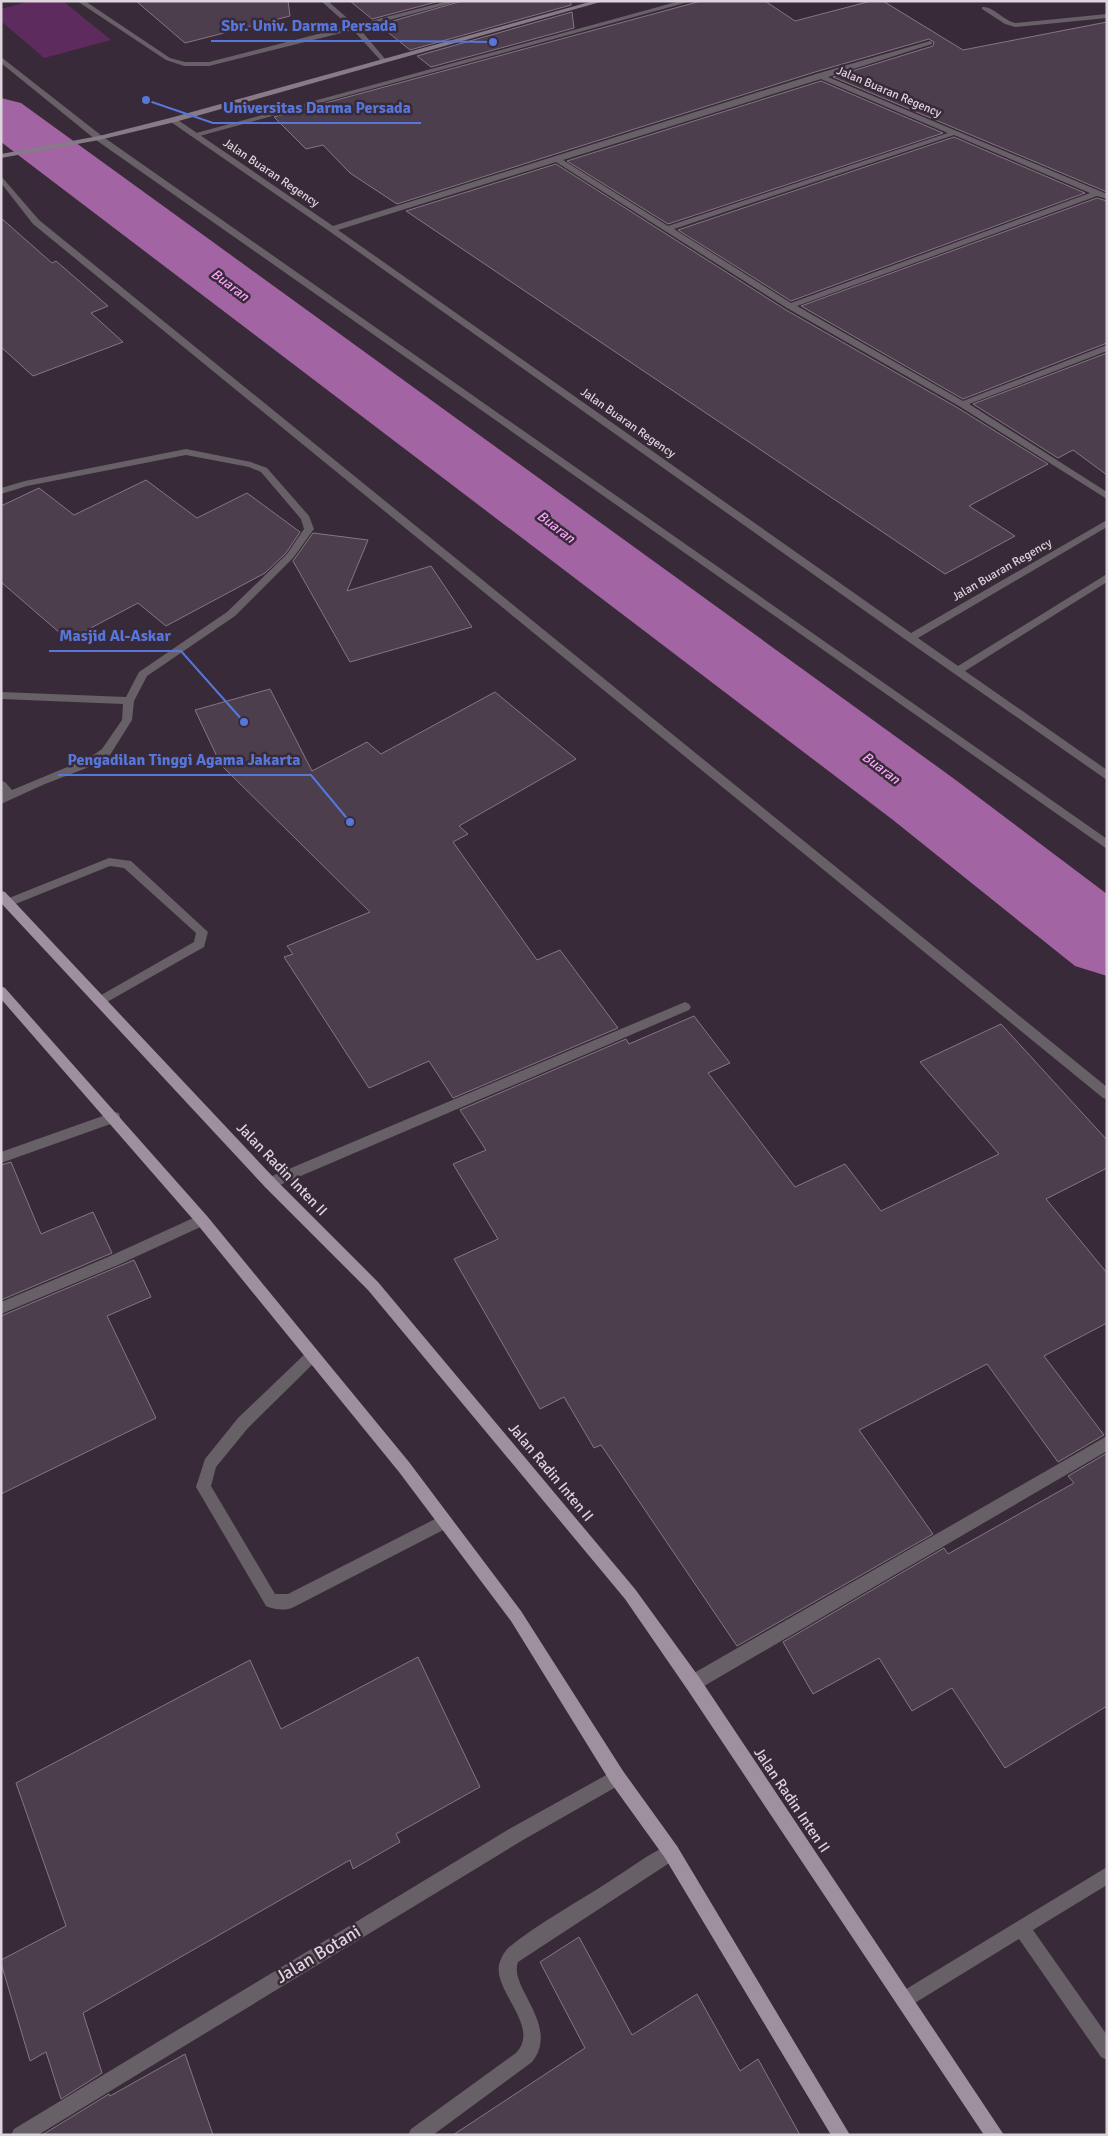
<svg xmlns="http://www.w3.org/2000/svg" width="1108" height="2136" font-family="Signika,sans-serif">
	<rect width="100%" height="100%" fill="#382a38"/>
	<path fill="#5e2b5f" d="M31,1H63L111,40L44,58L1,21V9Z"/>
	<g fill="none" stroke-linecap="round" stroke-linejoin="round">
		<path fill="#a264a2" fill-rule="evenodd" d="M1,98L21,103L953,778L1107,894V976L1075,966L893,820L1,142Z"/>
	</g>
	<path fill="#4d3e4d" stroke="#857585" d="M136,1H288L290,16L185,43Z
		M350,1H440L372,19Z
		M462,1H571V5L410,50L379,25Z
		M701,1H765L795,21L871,1H883L963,50L1107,22V192L833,77L933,46L934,42L929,39L815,72L397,204L350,173L323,145L306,149L274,117Z
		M572,12L574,28L431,67L417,56Z
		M821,81L943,133L668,224L567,161Z
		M954,137L1085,193L791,301L678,230Z
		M556,164L786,310L958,408L1048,464L969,506L1015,536L945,574L406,211Z
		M1097,198L1107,201V343L963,399L801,306Z
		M1,218L52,263L56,261L108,306L91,313L123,342L33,376L1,347Z
		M1107,353V475L1073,450L1058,458L973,404Z
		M146,480L197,518L247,493L300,532L286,553L265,573L166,626L138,603L68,640L1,582V506L39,488L74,515Z
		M313,533L368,540L347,591L431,566L472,627L350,662L293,561Z
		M270,689L312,771L367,742L381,754L495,692L576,759L459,826L468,834L453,842L537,960L560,950L618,1028L453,1098L429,1061L369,1088L284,957L293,954L287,946L370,912L221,765L195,710Z
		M694,1016L730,1063L708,1073L795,1187L845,1164L881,1211L999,1154L920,1062L1001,1024L1107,1140V1168L1046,1199L1107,1273V1323L1044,1356L1104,1435L1058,1462L987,1364L859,1430L933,1534L737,1646L601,1445L594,1448L564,1397L540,1409L454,1259L498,1239L453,1164L486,1150L460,1110L626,1039L629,1044Z
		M11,1162L41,1234L93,1212L112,1253L1,1300V1165Z
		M134,1260L151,1297L107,1316L156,1418L1,1494V1316Z
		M1107,1453V1706L1005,1768L952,1688L912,1711L879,1658L813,1694L783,1642L944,1548L948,1554L1074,1483L1068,1476Z
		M418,1657L480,1787L396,1834L400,1842L353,1869L350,1860L83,2013L102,2073L61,2099L46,2052L30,2061L1,1963V1960L66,1926L16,1783L250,1660L281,1729Z
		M579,1937L632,2035L697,1994L740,2071L758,2059L800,2135H453L585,2048L540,1962Z
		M185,2054L213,2135H42L109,2094L110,2096Z"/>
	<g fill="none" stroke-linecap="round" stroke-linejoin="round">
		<path fill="#676067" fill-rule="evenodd" d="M77,1H85L170,58L185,62H209L349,26L321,1H328L355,25L448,1H460L359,28L386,60V62H382L353,30L209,66H184L166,60Z
			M680,1H692L196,137L189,135Z
			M982,7C993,6 1003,20 1015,23L1107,14V18L1015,27L1005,24L982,9Z
			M186,449L251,462L267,468L309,516L314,529L293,558L235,616L147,676L134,701L132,720L110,755L97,764L45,784L1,804V781L5,782L12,790L89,758L102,749L122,720L123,704L1,699V692L126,697L139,672L227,612L287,554L304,529L301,519L261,472L249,467L186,455L27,486L1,494V488L25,481Z
			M109,858L131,861L208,932L204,947L100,1006L96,1004L94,1001L96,998L194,942L196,933L124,868L110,866L8,907L2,903L4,900Z
			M685,1002L689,1004L691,1007L689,1010L275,1187L270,1189L265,1187L263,1183L265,1179Z
			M114,1112L119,1113L120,1117L119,1121L1,1163V1152Z
			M202,1214L207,1216L209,1220L207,1224L118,1265L1,1314V1302L108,1257Z
			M312,1350L317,1352L319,1356L317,1360L248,1428L216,1467L211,1486L275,1594H288L439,1517L444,1515L449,1517L451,1522L449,1527L294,1607C286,1611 274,1610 266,1606L196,1487L205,1459L238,1418L307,1352Z
			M671,1844L677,1846L679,1852L677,1858L518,1962C508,1987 561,2025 532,2062L433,2135H408L411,2129L516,2053C541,2027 494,1992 499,1965C500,1960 504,1952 508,1948C539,1923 576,1903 610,1881C629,1869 649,1853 671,1844Z
			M1107,1867V1885L1033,1930L1107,2035V2060L1101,2057L1019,1939L910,2006L904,2009L898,2006L895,2000L898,1994Z"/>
		<path fill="#676067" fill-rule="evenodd" d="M930,41L932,42V44L828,77L1107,194V199L1097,196L797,306L963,401L1107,345V351L969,404L1107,492V499L959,406L787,308L556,162L338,230L911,633L1107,520V527L918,638L958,666L1107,574V582L965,671L1107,770V780L906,640L329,231L168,120L175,118L333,226L816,74ZM821,79L948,133L668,226L563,160ZM954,135L1090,193L791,303L674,229Z
			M1,57L102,136L1107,839V849L96,140L1,63Z
			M1,176L39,220L1107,1087V1099L1103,1098L33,224L1,183Z
			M1107,1436V1451L699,1689L693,1691L687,1689L685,1683L687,1677Z
			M617,1769L623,1771L625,1777L623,1783L523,1840L38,2135H11L14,2129L511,1828Z"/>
		<path fill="#867b86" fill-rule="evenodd" d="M593,1H604L175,122L99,140L1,158V154L99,136L170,118Z"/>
		<path fill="#9e909e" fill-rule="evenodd" d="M1,891L5,892L275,1179L378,1282L635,1589L699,1677L1004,2135H984L687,1689L625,1599L368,1290L265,1187L1,903Z
			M1,986L5,988L207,1216L409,1462L521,1611L623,1771L677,1846L850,2135H831L665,1858L611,1783L511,1621L399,1472L197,1224L1,999Z"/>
	</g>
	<g text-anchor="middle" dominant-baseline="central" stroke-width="5" stroke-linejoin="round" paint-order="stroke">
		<g font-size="12" fill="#ded4dd" stroke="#382a38">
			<text transform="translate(889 92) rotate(23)">Jalan Buaran Regency</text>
			<text transform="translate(271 173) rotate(34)">Jalan Buaran Regency</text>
			<text transform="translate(628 423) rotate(35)">Jalan Buaran Regency</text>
			<text transform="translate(1002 570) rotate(-30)">Jalan Buaran Regency</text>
		</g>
		<g font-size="14" font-style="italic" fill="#f6a2f7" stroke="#382a38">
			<text transform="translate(230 285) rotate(37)">Buaran</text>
			<text transform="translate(556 527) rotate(37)">Buaran</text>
			<text transform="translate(881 768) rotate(37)">Buaran</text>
		</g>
		<g font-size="15" fill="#ded4dd" stroke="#382a38">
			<text transform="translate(282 1169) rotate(46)">Jalan Radin Inten II</text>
			<text transform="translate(551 1472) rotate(50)">Jalan Radin Inten II</text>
			<text transform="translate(792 1800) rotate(56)">Jalan Radin Inten II</text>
		</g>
		<g font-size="18" fill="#ded4dd" stroke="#382a38">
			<text transform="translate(318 1954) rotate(-31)">Jalan Botani</text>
		</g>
	</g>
	<path fill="none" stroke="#5776da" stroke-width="2" d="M493 42L406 41H211M146 100L213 123H421M244 722L181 651H49M350 822L311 775H58"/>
	<g fill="#5776da" stroke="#382a38" stroke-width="2">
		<circle cx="493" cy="42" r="5"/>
		<circle cx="146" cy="100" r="5"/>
		<circle cx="244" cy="722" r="5"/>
		<circle cx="350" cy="822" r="5"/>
	</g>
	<g font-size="16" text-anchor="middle" font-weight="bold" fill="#5776da" stroke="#382a38" stroke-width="5" stroke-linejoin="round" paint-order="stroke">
		<text x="309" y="31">Sbr. Univ. Darma Persada</text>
		<text x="317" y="113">Universitas Darma Persada</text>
		<text x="115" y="641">Masjid Al-Askar</text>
		<text x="184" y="765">Pengadilan Tinggi Agama Jakarta</text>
	</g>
	<rect width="1108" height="2136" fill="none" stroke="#ded4dd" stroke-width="5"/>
</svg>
